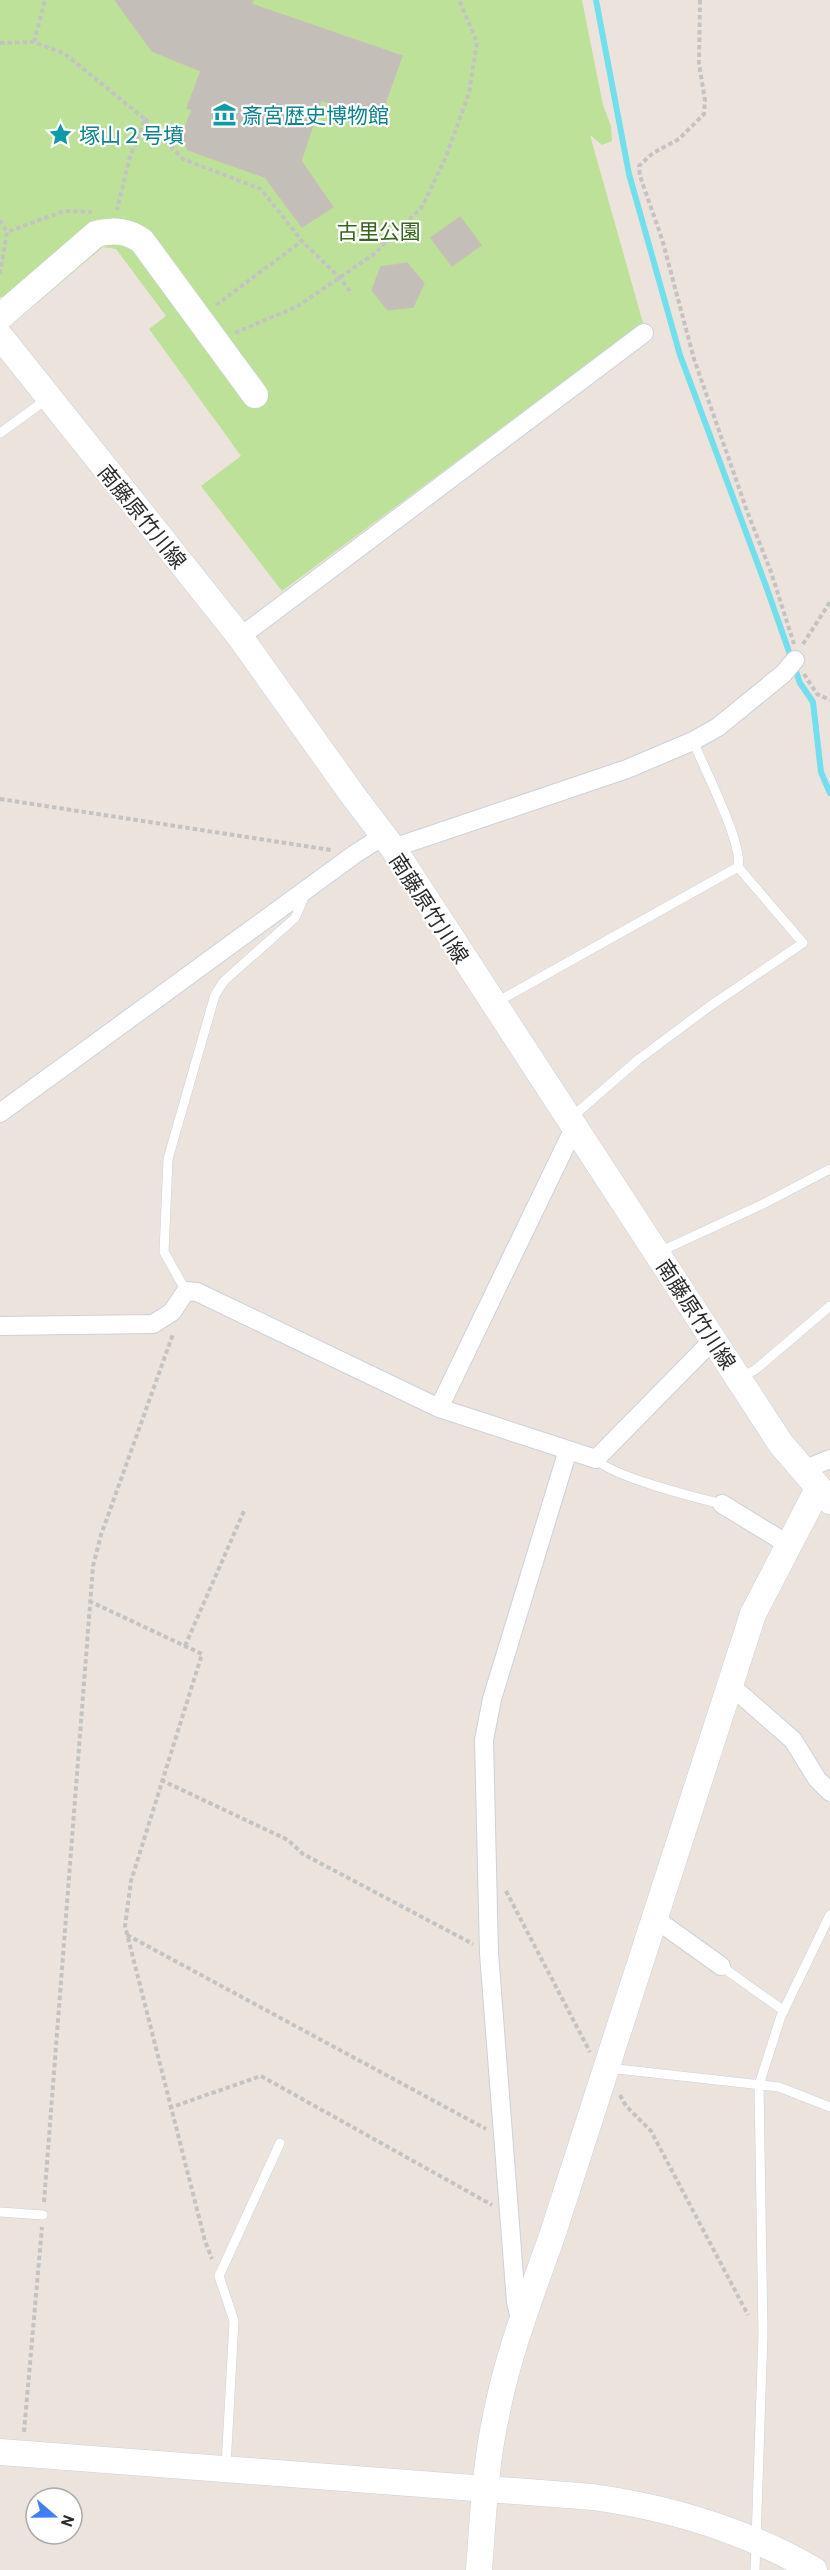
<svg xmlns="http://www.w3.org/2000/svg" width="830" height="2570" font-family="Barlow,'Noto Sans JP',sans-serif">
	<rect width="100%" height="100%" fill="#ece3dd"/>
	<path fill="#bee19a" d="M0,0H582L603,105L611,126L612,141L602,145L590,135L643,323L282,591L201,486L241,456L149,329L166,316L116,249L103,247L24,314L8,297H0Z"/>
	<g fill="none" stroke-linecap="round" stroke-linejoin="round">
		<path stroke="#72dfec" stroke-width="6" d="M596,0L629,174L680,355L766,586L800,683L813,702L821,772L830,793"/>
	</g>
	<path fill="#c4beb8" stroke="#c7bfb6" stroke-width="1.5" d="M115,0H253L251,4L402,56L379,120L321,100L301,161L333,207L302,227L265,177L188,150L182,136L192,110L187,108L201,71L152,51Z
		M460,217L481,245L452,266L431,238Z
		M407,263L424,283L413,307L388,310L372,290L381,267Z"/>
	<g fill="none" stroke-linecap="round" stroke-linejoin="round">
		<defs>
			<path id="lane" d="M0,433L47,399
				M495,1003L738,867C744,845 703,766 693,741
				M572,1117L639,1059L710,1006L803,943L738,867
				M659,1252L763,1204L830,1169
				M186,1291L164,1252L168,1159L215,995L224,981L295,918L305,895
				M740,1377L755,1370L830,1306
				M596,1459C610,1476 697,1498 722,1504
				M721,1966L784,2011
				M608,2068L779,2087L830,2107
				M0,2212L43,2215
				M226,2466L234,2321L219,2276L280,2143
				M755,2570L763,2334L759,2085L781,2016L830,1915"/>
			<path id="street" d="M240,637L644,333
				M393,848L627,769L693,741L718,727L783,674L795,660
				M0,1113L355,854L383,836
				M0,1326L153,1324L172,1312L186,1291L197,1292L439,1408L596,1459L713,1340
				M439,1408L575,1126
				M803,1470L830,1459
				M722,1504L789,1545
				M730,1685L793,1740L817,1779L830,1792
				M654,1918L721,1966
				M521,2323L516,2302L489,1953L484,1740L492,1699L568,1450"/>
			<path id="secondary" d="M0,317L96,234C113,230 127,230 142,241L255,395
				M0,336L240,637L352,794L393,848L781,1444L830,1501
				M0,2452L593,2497C671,2508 745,2530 814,2570
				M479,2570C483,2519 485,2466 496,2416C508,2353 532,2293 553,2233L753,1614L818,1489"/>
		</defs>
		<use href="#lane" stroke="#cbd1dc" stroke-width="10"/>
		<use href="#street" stroke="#cbd1dc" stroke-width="20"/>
		<use href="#secondary" stroke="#cbd1dc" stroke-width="27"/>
		<path stroke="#c3c3c3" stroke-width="4" stroke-dasharray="4.5 3" stroke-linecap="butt" d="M700,0L699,64L705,100L704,114L679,139L653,153L639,166L640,176L662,239L694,359L747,511L771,572L794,644
			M34,42L45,0
			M0,43L34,42L65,54L145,119L129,160L117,210
			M145,119L183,159L261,189L302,241L340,278L352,294
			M0,220L7,232
			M0,274L7,232L64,211L92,212
			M216,305L302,241
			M235,333L298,306L374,254L422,207L445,159L469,93L477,42L459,0
			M803,644L830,602
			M804,674L817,694L830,700
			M0,799L331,850
			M89,1601L202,1654L131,1881L125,1926L205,2241L212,2259
			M185,1646L244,1511
			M161,1780L288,1840L303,1854L473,1944
			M506,1891L590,2052
			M127,1935L486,2129
			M620,2095L626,2106L651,2131L748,2315
			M169,2108L261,2076L492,2205
			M44,2202L93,1566L101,1535L173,1334
			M24,2432L42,2227"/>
		<use href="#lane" stroke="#fff" stroke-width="9"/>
		<use href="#street" stroke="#fff" stroke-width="18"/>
		<use href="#secondary" stroke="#fff" stroke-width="26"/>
	</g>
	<defs>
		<symbol id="museum-bare" viewBox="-9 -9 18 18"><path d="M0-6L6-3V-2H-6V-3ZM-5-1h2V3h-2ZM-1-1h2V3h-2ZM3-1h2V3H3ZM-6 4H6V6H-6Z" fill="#0f9aa8" stroke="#fff" stroke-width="2.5" paint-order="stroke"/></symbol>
		<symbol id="sight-bare" viewBox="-9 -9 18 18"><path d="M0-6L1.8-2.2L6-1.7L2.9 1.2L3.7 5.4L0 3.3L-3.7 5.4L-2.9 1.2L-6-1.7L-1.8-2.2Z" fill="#0f9aa8" stroke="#fff" stroke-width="2.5" paint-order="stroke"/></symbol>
	</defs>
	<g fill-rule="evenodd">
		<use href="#museum-bare" x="208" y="98" width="33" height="33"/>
		<use href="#sight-bare" x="44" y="118" width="33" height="33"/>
	</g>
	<g text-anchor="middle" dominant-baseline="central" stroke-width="4.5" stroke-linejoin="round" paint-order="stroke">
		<g font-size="21" fill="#0d838f" stroke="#fff" text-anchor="start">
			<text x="242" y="114">斎宮歴史博物館</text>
			<text x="79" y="134">塚山２号墳</text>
		</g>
		<g font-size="21" fill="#37661c" stroke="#fff">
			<text x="379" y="230">古里公園</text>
		</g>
		<g font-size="21" fill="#2a2a2a" stroke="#fff">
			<text transform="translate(143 516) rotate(51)">南藤原竹川線</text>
			<text transform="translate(430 908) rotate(57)">南藤原竹川線</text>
			<text transform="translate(697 1314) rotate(57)">南藤原竹川線</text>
		</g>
	</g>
	<g transform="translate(54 2516) rotate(110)"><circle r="28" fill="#ffffff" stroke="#aaaaaa" stroke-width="1.5"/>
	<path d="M0-4.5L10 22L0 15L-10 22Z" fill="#407ef6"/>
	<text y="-9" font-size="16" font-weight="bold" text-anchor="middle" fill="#2a2a2a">N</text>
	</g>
</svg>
